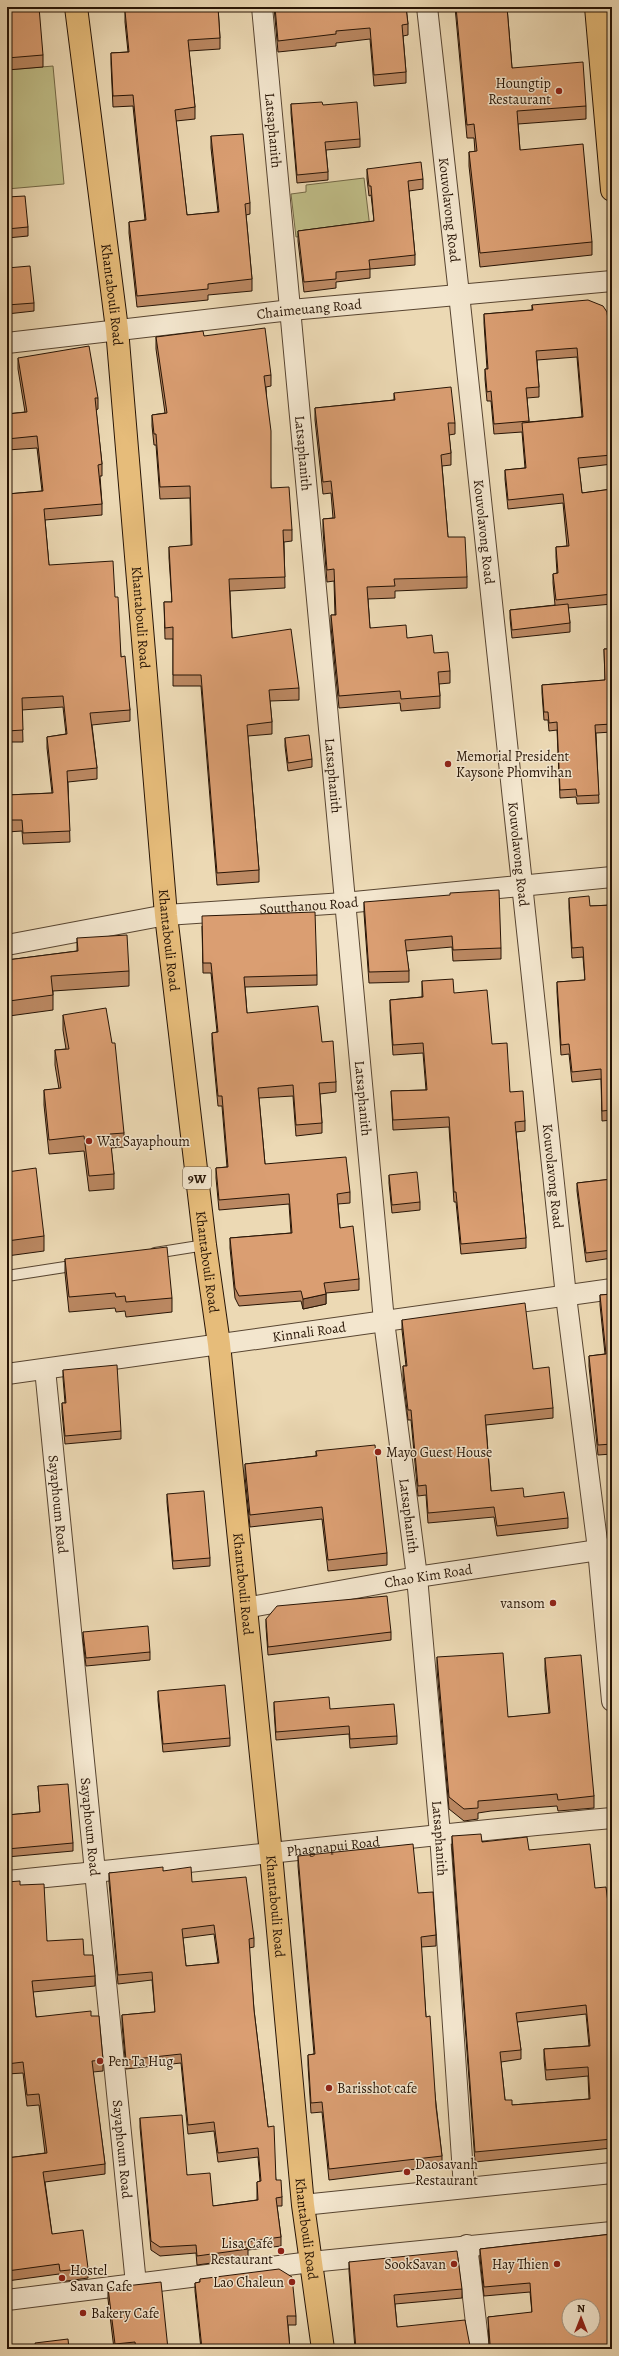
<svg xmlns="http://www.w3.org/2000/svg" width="619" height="2356" font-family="Alegreya,serif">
	<rect width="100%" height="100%" fill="#ecd9b4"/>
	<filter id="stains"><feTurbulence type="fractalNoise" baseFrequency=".005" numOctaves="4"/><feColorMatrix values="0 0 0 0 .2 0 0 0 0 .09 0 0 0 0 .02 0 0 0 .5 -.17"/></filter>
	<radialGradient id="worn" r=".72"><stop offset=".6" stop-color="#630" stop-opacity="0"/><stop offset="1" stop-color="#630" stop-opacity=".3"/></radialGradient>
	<path fill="#bfbd87" stroke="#736846" d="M53,66L64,184L7,189V70Z
		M364,178L370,228L296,237L291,194L306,192V185Z"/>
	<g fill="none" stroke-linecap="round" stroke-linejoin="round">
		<defs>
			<path id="service" d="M155,1253L205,1245
				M7,1276L78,1265"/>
			<g id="minor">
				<path id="s1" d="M262,7L384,1321L417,1577L440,1834L464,2188"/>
				<path id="s2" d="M427,7L459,294L566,1296L598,1549L612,1701"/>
				<path id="s3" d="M7,343L291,310L612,281"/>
				<path id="s4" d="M7,945L166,915L344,903L612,877"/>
				<path id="s5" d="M45,1369L136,2284"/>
				<path id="s6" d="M7,1374L612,1289"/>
				<path id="s7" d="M245,1608L417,1577L612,1548"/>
				<path id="s8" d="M7,1881C209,1861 410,1836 612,1818"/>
				<path d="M303,2205L612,2173"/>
				<path d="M467,2245L479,2349"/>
				<path d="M7,2300L311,2262L612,2232"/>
			</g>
			<g id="primary">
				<path id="s9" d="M76,7L117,329L166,915L205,1245L219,1344L271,1854L303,2205L323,2349"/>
				<path d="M596,7L612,190"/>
			</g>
		</defs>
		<use href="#service" stroke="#584531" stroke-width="12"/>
		<use href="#minor" stroke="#584531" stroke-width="22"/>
		<use href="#primary" stroke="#271405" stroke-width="24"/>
		<use href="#service" stroke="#f3e6ce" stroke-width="10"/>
		<use href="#minor" stroke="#f3e6ce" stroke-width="20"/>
		<use href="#primary" stroke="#e6bc7a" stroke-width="22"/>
	</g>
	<path fill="#bb8862" stroke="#271405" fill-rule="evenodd" d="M7,7L43,55V67L7,70Z
		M137,7H218L220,38V49L189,51L195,107V119L176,121L187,215L218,212L211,148V136L250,203V214L246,215L252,279V291L208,295V300L137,307L129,233V222L145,220L137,146L133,106L113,107L111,64V53L128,52L125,22V11L137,10Z
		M274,7H406L408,24V35L403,36L406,72V83L374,86L370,39L336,43V46L278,52Z
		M455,7H507L512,68L586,106V119L518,124L520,150L592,242V255L480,267L469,166V152H475L474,138H467Z
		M291,104L323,105L360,139V147L326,150L328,172V180L297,183L291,113Z
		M367,169L423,179V189L409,191L415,255V265L370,269V278L336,282V288L304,292L298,241V231L374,221L371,195L369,196L367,179Z
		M7,197L28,227V236L7,238Z
		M7,268L34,303V311L7,314Z
		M532,305L612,353V464L579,468L582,493L612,489V604L568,608L570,623V632L512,638L510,618V610L555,605L553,583V574L557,573L556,557V547L567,546L563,503L508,509L505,479V470L525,468L522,432L494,434L491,401H487L485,379V369H487L484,323V314L532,310ZM577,357L582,417L529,422L527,398L539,397V387L537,360Z
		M204,336L271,375V386L266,387L271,488L292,530V541L284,542L285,588L230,591L232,638L299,688V700L270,701L272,722V734L248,736L259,870V882L217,885L201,686H173V639H165L164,602H172L169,558V547L191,546L190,498L160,499L156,445H154L152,426V415L165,413L156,349V337Z
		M18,358L98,398V409L96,410L102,464V476H100L102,504V515L45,520L49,565L115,597L121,657L130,710V721L92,725L97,768V779L68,782L70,842L23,844L22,831L7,832V795L52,793L47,748V737L66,734L63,707L22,710L23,742H7V494L42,491L37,448L7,450V414L25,412L18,369Z
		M394,393L455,423V434L449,435L451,453V465L442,466L448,537L467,577V588L395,591V598L368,599L370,628L407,638L434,653L450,671V683L439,684L440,696V708L401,711L400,703L339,708L331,627V615H335L334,581L327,582L323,531V519L333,518L331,493L323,494L315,420V408L394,400Z
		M604,649H612V732L596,733L599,803L577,804L576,797L560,798L557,730L549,731L548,720H544L542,693V685L605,680Z
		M285,738L312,759V767L288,771L285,746Z
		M569,898L590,906L612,905V1120L602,1121L601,1079L572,1082L569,1054L561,1055L557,992V982L585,980L583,957L572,958L569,908Z
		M364,902L501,948V959L453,961L452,947L406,951L409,971V982L369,983L364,913Z
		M202,926L317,975V985L245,987L247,1013L322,1042L336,1082V1092L320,1094L322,1123V1133L296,1136L293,1096L259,1098L265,1164L350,1192V1203L338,1204L340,1228L359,1279V1290L326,1293V1304L303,1309L301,1301L239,1306L235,1298L230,1248V1238L291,1233L289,1204L219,1210L216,1178V1168L227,1167L222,1106H218L212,1043V1033L217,1032L211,973H203Z
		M77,938L129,971V986L53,991V1010L9,1016L7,1001V960L77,951Z
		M422,981L454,993L492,1044L510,1092L525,1121V1131L516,1132L526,1238V1248L461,1254L456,1202H454L449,1127L393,1130L391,1091L426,1090L423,1053L393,1055L390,1010V1000L422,997Z
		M63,1015L124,1133V1147L111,1148L114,1174V1189L89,1191L84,1151L49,1154L44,1105V1090L59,1089L55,1065V1050L66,1049L63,1030Z
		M7,1172L44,1236V1251L7,1256Z
		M389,1175L420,1202V1210L392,1213L389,1183Z
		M612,1179V1258L586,1262L577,1191V1183Z
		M65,1259L172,1298V1312L126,1317L125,1311L116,1312L115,1308L69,1312L65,1273Z
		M612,1294V1454L598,1455L589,1366V1356L605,1354L600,1305V1295Z
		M402,1320L533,1369L553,1408V1418L486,1425L491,1491L524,1497L568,1518V1528L497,1536L494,1517L428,1523L426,1495L418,1496L411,1420H408L403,1376V1366H406L402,1330Z
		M63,1370L121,1431V1439L65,1444L62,1412V1403H65L63,1378Z
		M316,1451L387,1553V1565L328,1571L322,1519L250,1527L245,1476V1464L316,1456Z
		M167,1494L210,1558V1566L173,1569L167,1502Z
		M611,1555H612V1574L611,1565Z
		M266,1619L391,1632V1640L268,1655L266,1627Z
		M83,1632L150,1652V1660L86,1666L83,1640Z
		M437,1657L508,1717L549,1714L545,1670V1658L594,1796V1808L558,1811L557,1806L491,1811L478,1813V1819L464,1821L449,1809L437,1669Z
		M158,1691L230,1738V1746L163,1752L158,1700Z
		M274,1702L330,1709L397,1736V1744L350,1748L349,1734L276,1740L274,1710Z
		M38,1786L73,1843V1851L7,1857V1815L40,1812Z
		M452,1836L529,1850L595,1888L612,1934V1963H609L612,1996V2148L475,2162L452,1846ZM586,2014L589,2046L544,2049V2059L546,2080L588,2076L589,2099L512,2105L505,2100L501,2062L521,2059V2050L517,2022Z
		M298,1856L418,1893L436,1935V1946L421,1947L426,2017L442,2156V2166L329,2180L322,2112L311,2113L308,2065V2055L314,2054L298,1866Z
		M163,1871L192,1882L254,1938V1947L249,1948L254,2010L268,2127L276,2180L282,2197V2206H277L281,2237V2246L248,2250V2258L197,2265L196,2253L160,2256L151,2250L140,2127V2118L213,2206L257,2200V2182L260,2181L258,2157L218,2162L214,2131L188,2134L181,2063L126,2069L122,2024V2015L155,2012L152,1980L118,1984L109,1882V1873ZM214,1934L218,1963L186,1966L183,1938Z
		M7,1882L20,1885L47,1941L84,1955L95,1976V1986L33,1992L36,2017L91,2016L103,2060V2071L93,2072L105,2164V2174L45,2182L52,2234L88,2268V2278L60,2282L59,2274L7,2281V2158L45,2153L39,2105L27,2106L23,2073L7,2074Z
		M612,2234V2349H486L489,2345L488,2317L532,2313L530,2292L484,2296L480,2258V2249Z
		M349,2262L462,2289V2298L395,2304L397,2327L470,2346L475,2349H355L349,2271Z
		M200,2279L296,2316V2325H288L290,2349H201L195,2291V2283L200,2282Z
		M108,2288L168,2349H114L108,2299Z"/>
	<path fill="#996f50" stroke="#271405" d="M326,1294V1304L303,1309V1299Z"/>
	<path fill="#da9e72" stroke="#271405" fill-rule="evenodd" d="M7,7H39L43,55L7,58Z
		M137,7H218L220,38L188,40L195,107L175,110L187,215L219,212L211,136L243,134L250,203L245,204L252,279L208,284V289L137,296L129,222L146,220L137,135L133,95L113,96L111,53L129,52L125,11L138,9Z
		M275,7H406L408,24L402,25L406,72L374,75L370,28L336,31V34L278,41Z
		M456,7H507L512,68L583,62L586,106L517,111L520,150L583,144L592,242L480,253L469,152L477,151L474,124L467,125Z
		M322,102L323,105L357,102L360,139L325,142L328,172L297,175L291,104Z
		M421,162L423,179L408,181L415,255L369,260L370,269L336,272V279L304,282L298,231L374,221L371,186H369L367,169Z
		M25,196L28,227L7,229V197Z
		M30,266L34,303L7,305V268Z
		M588,300L603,306L607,312L612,353V455L578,458L582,493L612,489V594L556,600L553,574L558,573L556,547L569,546L563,494L508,500L505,470L526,468L522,423L583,417L577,348L536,351L539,387L526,388L529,421L494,424L491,391L487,392L485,369H488L484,314L533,310L532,305Z
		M265,328L271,375L264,376L271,431V488L289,487L292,530H283L285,577L229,579L232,638L291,629L299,688L269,690L272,722L247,725L259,870L217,873L201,675H173V627L165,628L164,602H172L169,547L192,545L190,486L160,487L156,434H154L152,415L167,413L156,337L203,331L204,336Z
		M89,346L98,398H95L102,464L98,465L102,504L44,509L49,565L113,561L115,597H118L121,657L125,656L130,710L90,713L97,768L67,771L70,831L23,833L22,820H7V795L53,793L47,737L67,734L63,696L22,698L23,730L7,731V494L43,491L37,436L7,439V414L27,412L18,358Z
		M451,387L455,423H448L451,453L441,455L448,537H465L467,577L394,579L395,586L367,587L370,628L406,625L407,638L432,635L434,653L448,652L450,671L438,672L440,696L401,699L400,691L339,696L331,615H336L334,569L327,570L323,519L335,518L331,481L323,482L315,408L395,400L394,393Z
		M568,604L570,623L512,630L510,610Z
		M604,649H612V724L595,725L599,795L577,796L576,789L560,790L557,722L549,723L548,712H544L542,685L605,680Z
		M309,735L312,759L288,763L285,738Z
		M499,890L501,948L453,950L452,936L405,940L409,971L369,972L364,902L450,895V893Z
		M589,896L590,906L612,905V1110L602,1111L601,1069L572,1072L569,1044L561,1045L557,982L585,980L583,947L572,948L569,898Z
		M315,912L317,975L244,977L247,1013L318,1006L322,1042L333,1041L336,1082L319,1083L322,1123L296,1125L293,1085L258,1088L265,1164L346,1157L350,1192L337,1194L340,1228L353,1226L359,1279L324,1283L326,1294L303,1299L301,1291L239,1296L235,1288L230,1238L292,1233L289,1194L219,1200L216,1168L228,1167L222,1096H218L212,1033L218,1032L211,963H203L202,916Z
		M127,935L129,971L51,976L53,995L9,1001L7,986V960L78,951L77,938Z
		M453,979L454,993L487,990L492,1044L507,1043L510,1092L523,1091L525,1121L515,1122L526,1238L461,1244L456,1192H454L449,1117L393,1120L391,1091L427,1090L423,1043L393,1045L390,1000L423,997L422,981Z
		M106,1008L112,1043H115L124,1133L110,1134L114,1174L89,1176L84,1136L49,1140L44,1090L61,1088L55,1050L69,1049L63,1015Z
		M36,1168L44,1236L7,1241V1172Z
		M417,1172L420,1202L392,1205L389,1175Z
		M612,1179V1250L586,1253L577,1183Z
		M167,1247L172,1298L126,1302L125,1296L116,1297L115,1293L69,1297L65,1259Z
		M612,1294V1444L598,1445L589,1356L606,1354L600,1295Z
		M525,1303L533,1369L549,1367L553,1408L485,1415L491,1491L523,1488L524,1497L564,1492L568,1518L497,1526L494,1507L428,1513L426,1485L418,1486L411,1410H408L403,1366H407L402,1320Z
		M117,1365L121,1431L65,1436L62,1403H66L63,1370Z
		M375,1445L387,1553L328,1560L322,1507L250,1515L245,1464L317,1456L316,1451Z
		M204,1491L210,1558L173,1561L167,1494Z
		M387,1596L391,1632L268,1647L266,1619L277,1606Z
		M148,1626L150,1652L86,1658L83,1632Z
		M503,1653L508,1717L550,1713L545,1658L581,1655L594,1796L558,1800L557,1794L491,1800L478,1801V1808L464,1809L449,1797L437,1657Z
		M225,1685L230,1738L163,1744L158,1691Z
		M329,1697L330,1709L394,1704L397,1736L350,1739L349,1726L276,1732L274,1702Z
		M68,1784L73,1843L7,1849V1815L40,1812L38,1786Z
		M481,1834L482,1842L527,1837L529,1850L590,1844L595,1888L606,1887L612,1934V1953L608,1954L612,1996V2139L475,2152L452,1836ZM586,2005L590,2046L544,2049L546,2070L588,2067L590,2099L512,2105V2100H505L500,2052L521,2050L516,2013Z
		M413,1844L418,1893L433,1892L436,1935L421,1937L426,2017L430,2016L436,2107L442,2156L329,2169L322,2102L311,2103L308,2055L315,2054L298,1856Z
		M163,1867V1871L191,1867L192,1882L246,1877L254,1938L249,1939L254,2010L268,2127L274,2126L276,2180H281L282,2197L276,2198L281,2237L238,2243L248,2249L197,2256L196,2245L160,2247L151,2241L140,2118L182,2115L187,2175L210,2173L213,2206L258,2200L257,2182L261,2181L258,2148L218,2153L214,2122L188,2125L181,2054L126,2060L122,2015L155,2012L152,1972L118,1975L109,1873ZM214,1925L219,1963L186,1966L182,1929Z
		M20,1881V1885L44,1884L47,1941L83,1939L84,1955H93L95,1976L32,1981L36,2017L91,2011V2016H99L103,2060L92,2061L105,2164L43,2172L52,2234L83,2230L88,2268L60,2271L59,2264L7,2271V2187H8L7,2179V2158L47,2153L39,2094L27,2095L23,2062L7,2064V1882Z
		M612,2234V2349H485L490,2344L488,2317L532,2312L530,2283L484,2287L480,2249ZM569,2306H593V2330H569Z
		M457,2251L462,2289L394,2295L397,2327L465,2320L470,2346L475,2349H356L349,2262Z
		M279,2269L292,2277L296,2316H287L290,2349H202L195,2283L200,2282V2279Z
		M161,2282L168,2349H136L135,2342L115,2344L108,2288Z
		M68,2339L69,2349H36L35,2343Z"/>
	<g fill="#8f2418" stroke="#f3e6ce" stroke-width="1.5">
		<circle cx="559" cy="91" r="4"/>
		<circle cx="448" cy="764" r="4"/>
		<circle cx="89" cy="1141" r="4"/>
		<circle cx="378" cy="1452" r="4"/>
		<circle cx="553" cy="1603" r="4"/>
		<circle cx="100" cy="2061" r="4"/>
		<circle cx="329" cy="2088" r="4"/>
		<circle cx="407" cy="2172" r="4"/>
		<circle cx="281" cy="2251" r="4"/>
		<circle cx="454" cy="2264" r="4"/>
		<circle cx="557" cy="2264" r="4"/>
		<circle cx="62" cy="2278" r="4"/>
		<circle cx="292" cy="2282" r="4"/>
		<circle cx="83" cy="2313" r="4"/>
	</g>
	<g text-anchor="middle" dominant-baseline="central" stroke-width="3" stroke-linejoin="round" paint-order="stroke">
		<rect fill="#f3e6ce" stroke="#645341" stroke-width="1" x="183" y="1167" width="28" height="22" rx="3"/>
		<g font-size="13" font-weight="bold" fill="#271405">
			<text x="197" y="1178">9W</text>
		</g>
		<g font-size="14" fill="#271405" stroke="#f3e6ce" text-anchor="start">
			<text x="551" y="83" text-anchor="end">Houngtip<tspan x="551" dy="16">Restaurant</tspan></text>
			<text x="456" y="756">Memorial President<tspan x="456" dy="16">Kaysone Phomvihan</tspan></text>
			<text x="97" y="1141">Wat Sayaphoum</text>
			<text x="386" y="1452">Mayo Guest House</text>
			<text x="545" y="1603" text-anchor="end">vansom</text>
			<text x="108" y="2061">Pen Ta Hug</text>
			<text x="337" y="2088">Barisshot cafe</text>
			<text x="415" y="2164">Daosavanh<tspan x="415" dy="16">Restaurant</tspan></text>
			<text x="273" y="2243" text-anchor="end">Lisa Café<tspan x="273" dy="16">Restaurant</tspan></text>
			<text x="446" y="2264" text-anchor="end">SookSavan</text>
			<text x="549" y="2264" text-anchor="end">Hay Thien</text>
			<text x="70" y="2270">Hostel<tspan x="70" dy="16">Savan Cafe</tspan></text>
			<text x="284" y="2282" text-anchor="end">Lao Chaleun</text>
			<text x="91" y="2313">Bakery Cafe</text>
		</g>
		<g font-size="14" fill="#271405" stroke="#f3e6ce">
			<text stroke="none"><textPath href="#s1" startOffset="124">Latsaphanith</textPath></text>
			<text stroke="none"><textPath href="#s2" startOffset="204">Kouvolavong Road</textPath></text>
			<text stroke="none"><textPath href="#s9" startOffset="290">Khantabouli Road</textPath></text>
			<text stroke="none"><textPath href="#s3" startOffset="304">Chaimeuang Road</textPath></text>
			<text stroke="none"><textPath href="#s1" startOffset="448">Latsaphanith</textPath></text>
			<text stroke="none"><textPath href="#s2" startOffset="528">Kouvolavong Road</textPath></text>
			<text stroke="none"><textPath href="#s9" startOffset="614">Khantabouli Road</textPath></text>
			<text stroke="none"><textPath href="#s1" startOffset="772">Latsaphanith</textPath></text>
			<text stroke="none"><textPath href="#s2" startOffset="852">Kouvolavong Road</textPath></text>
			<text stroke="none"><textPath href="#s4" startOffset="305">Soutthanou Road</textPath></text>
			<text stroke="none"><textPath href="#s9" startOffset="938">Khantabouli Road</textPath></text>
			<text stroke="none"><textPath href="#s1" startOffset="1096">Latsaphanith</textPath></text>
			<text stroke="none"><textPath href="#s2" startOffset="1176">Kouvolavong Road</textPath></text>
			<text stroke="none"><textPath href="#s9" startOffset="1262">Khantabouli Road</textPath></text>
			<text stroke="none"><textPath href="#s6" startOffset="305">Kinnali Road</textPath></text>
			<text stroke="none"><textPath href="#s5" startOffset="136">Sayaphoum Road</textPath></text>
			<text stroke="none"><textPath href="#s1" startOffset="1516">Latsaphanith</textPath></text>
			<text stroke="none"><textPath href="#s7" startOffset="186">Chao Kim Road</textPath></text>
			<text stroke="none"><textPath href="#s9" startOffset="1586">Khantabouli Road</textPath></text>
			<text stroke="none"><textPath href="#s5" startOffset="460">Sayaphoum Road</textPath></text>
			<text stroke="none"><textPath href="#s1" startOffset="1840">Latsaphanith</textPath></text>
			<text stroke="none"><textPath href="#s8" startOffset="328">Phagnapui Road</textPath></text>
			<text stroke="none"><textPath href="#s9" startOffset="1910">Khantabouli Road</textPath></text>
			<text stroke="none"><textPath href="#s5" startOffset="784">Sayaphoum Road</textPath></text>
			<text stroke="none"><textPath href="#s9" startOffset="2234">Khantabouli Road</textPath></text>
		</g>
	</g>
	<rect width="619" height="2356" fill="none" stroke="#ecd9b4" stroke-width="24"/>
	<rect x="8" y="8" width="603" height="2340" fill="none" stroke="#271405" stroke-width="2"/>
	<rect x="12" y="12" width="595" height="2332" fill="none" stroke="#271405"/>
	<g transform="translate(581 2318)"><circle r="19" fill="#f3e6ce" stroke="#a1927e"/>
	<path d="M0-3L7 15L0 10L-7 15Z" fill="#8f2418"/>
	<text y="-6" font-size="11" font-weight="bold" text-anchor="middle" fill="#271405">N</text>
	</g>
	<rect width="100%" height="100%" filter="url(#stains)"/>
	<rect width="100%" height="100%" fill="url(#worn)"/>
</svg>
